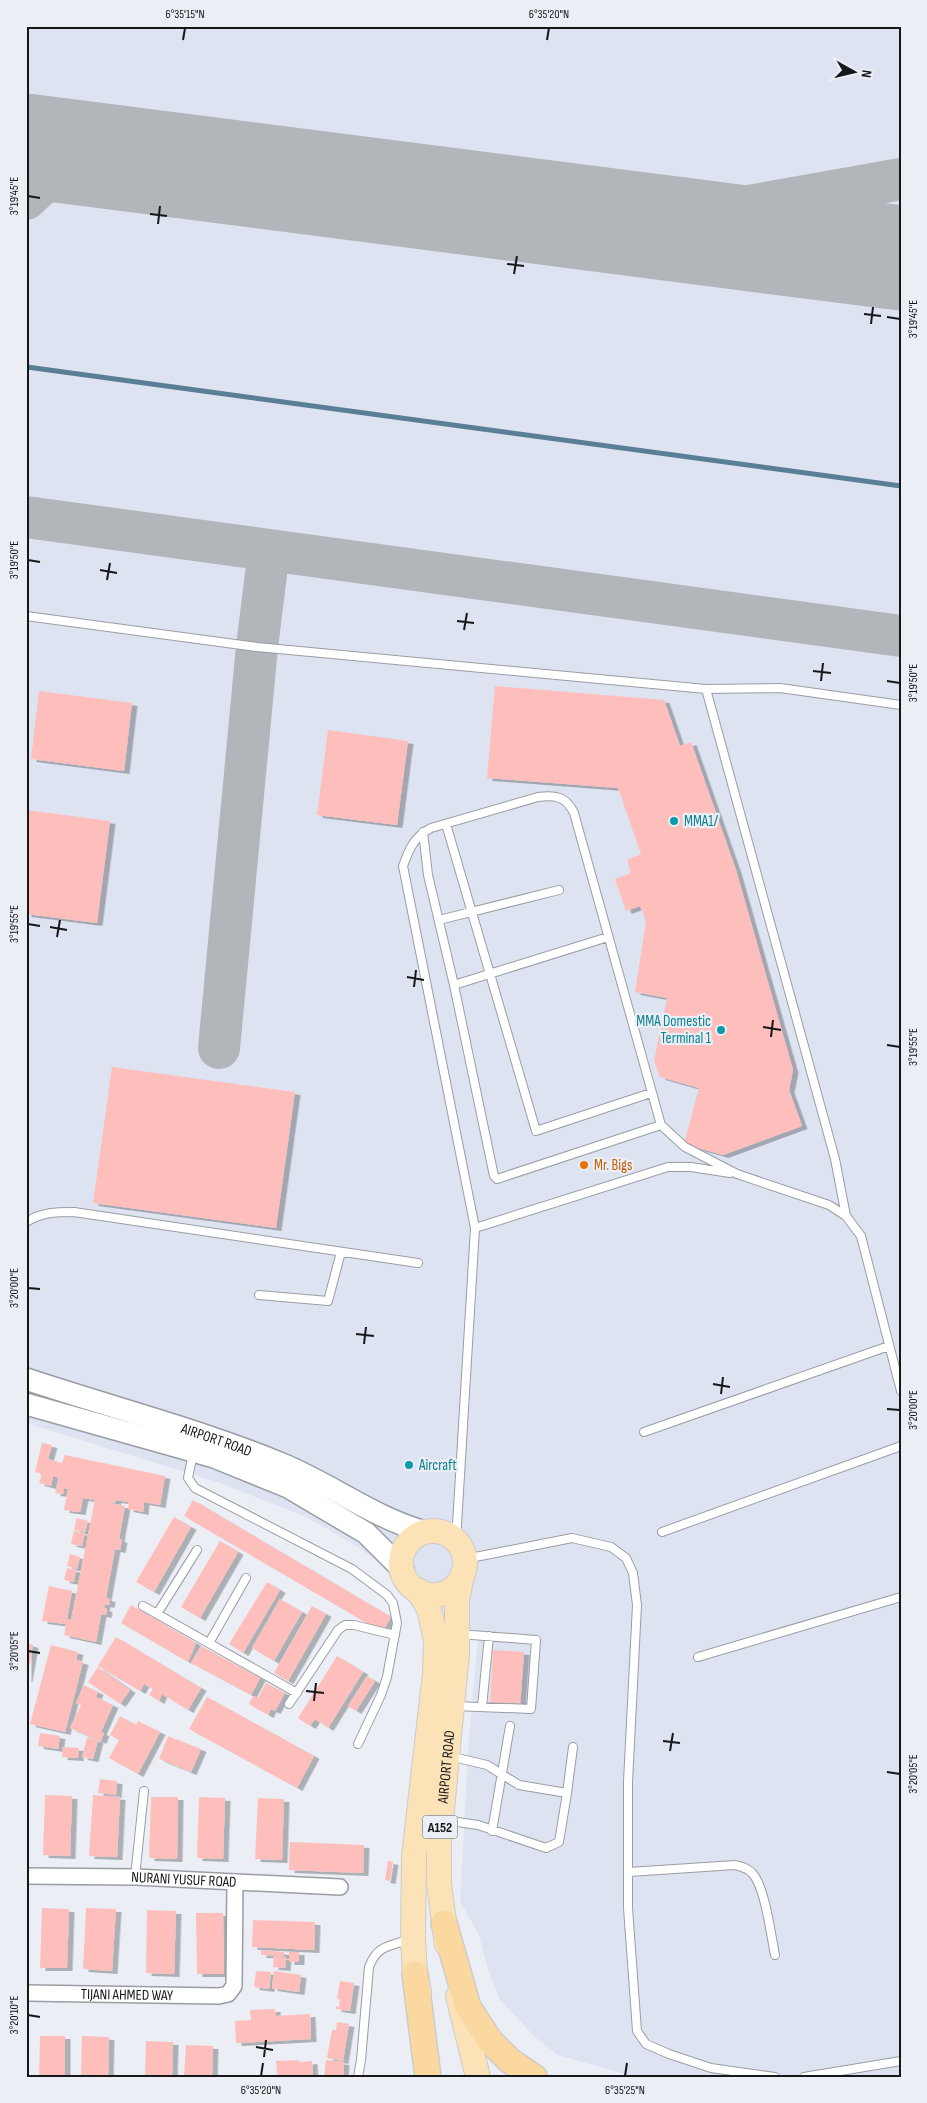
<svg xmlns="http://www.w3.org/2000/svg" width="927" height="2103" font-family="'Sofia Sans Condensed',sans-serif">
	<defs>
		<filter id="shadow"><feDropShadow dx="5.5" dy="3" stdDeviation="0" flood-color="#0004"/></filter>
	</defs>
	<rect width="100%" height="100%" fill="#ebeef5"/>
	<path fill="#dee3f2" d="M26,26H901V2077H635L558,2055L536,2038L500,2000L488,1969L479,1935L460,1901L469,1736L478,1637L424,1618L412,1598L378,1561L350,1542L304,1516L217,1482L26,1423Z"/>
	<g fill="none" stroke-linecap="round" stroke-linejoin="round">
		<path stroke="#597e95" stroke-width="5" d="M27,367L901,486"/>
		<path stroke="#b2b5ba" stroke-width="42" d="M26,199C50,174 84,158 118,157
			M625,223L726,210L901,179
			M26,517L901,636
			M219,1048L257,647L269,550"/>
		<path stroke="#b2b5ba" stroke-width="105" d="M26,146L901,258"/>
	</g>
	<path fill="#febfbc" filter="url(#shadow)" d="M495,686L664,700L680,746L691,742L736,870L793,1070L789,1090L802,1126L723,1155L684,1144L699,1088L660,1077L654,1061L667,998L635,992L646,921L640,906L626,911L615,879L631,873L627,860L641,854L618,788L487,778Z
		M39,691L132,703L124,771L31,759Z
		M328,730L408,741L397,825L317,815Z
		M26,810L110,821L97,923L26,914Z
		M112,1067L295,1092L276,1228L93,1203Z
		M42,1443L52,1445L48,1459L62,1463L65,1455L165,1476L160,1505L144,1502L143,1512L128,1509L129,1502L116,1500L115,1503L100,1501L125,1506L119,1539L122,1540L120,1550L115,1549L106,1598L110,1599L109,1605L105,1604L104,1608L107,1609L106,1615L101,1614L96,1642L64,1635L66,1624L42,1621L49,1586L72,1591L67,1619L71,1620L95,1500L83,1498L80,1512L64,1510L68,1489L64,1488L63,1494L55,1493L59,1478L53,1476L51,1486L39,1483L42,1474L35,1472Z
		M193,1500L391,1617L382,1632L184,1516Z
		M174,1517L191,1527L154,1592L136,1582Z
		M77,1518L88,1521L85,1532L74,1530Z
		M74,1531L85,1533L82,1546L71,1544Z
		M220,1541L238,1552L200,1618L181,1607Z
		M70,1554L80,1557L77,1569L67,1566Z
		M67,1568L76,1570L74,1582L64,1580Z
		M267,1582L280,1590L243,1653L229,1644Z
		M280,1599L302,1612L274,1661L252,1648Z
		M131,1605L196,1643L188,1662L121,1623Z
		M312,1606L326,1614L288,1681L274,1673Z
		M116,1637L201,1688L188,1710L162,1694L159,1701L149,1695L153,1689L144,1684L140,1691L98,1666Z
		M26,1643L33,1645L27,1679H26Z
		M51,1645L78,1652L76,1660L83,1662L65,1732L30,1724Z
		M201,1646L260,1678L251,1695L191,1663Z
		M493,1650L524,1652L520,1707L490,1704Z
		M337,1656L363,1672L328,1728L315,1719L310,1726L298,1718Z
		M98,1667L130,1690L120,1704L88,1682Z
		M367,1676L375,1681L356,1711L348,1706Z
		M266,1683L285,1693L275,1711L271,1709L268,1715L249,1704L253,1696L258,1698Z
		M84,1685L98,1692L96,1697L113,1705L101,1732L104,1733L101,1741L70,1728L81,1705L76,1703Z
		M207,1697L314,1756L297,1788L189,1729Z
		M120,1716L136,1725L138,1721L160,1732L138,1774L109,1758L119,1740L110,1735Z
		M40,1733L60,1736L58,1749L38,1746Z
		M168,1736L201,1749L191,1772L159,1759Z
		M87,1737L98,1740L93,1759L82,1757Z
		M63,1747L79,1748L78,1758L62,1757Z
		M100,1779L117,1781L116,1795L98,1793Z
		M45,1795L72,1796L70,1856L43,1855Z
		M93,1795L120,1797L117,1857L89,1856Z
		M151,1797H178L177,1859L149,1858Z
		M199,1797L225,1798L223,1859L197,1858Z
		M258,1798L284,1799L282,1860L255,1859Z
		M290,1842L364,1845L363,1873L289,1870Z
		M388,1861L393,1862L390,1881L385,1880Z
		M42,1908L69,1909L67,1968H40Z
		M86,1908L116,1909L112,1971L83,1969Z
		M147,1910L176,1911L174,1974L146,1973Z
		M196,1913H223L224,1974H197Z
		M253,1920L315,1922L314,1950L252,1947Z
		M261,1950L284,1952V1956L261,1955Z
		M289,1952H299V1962H289Z
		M274,1956L286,1957L285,1968L273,1967Z
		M256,1971L271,1972L269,1989L254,1987Z
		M274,1971L301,1975L299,1992L272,1988Z
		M340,1981L354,1983L350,2011L336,2009V2006L339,2007L340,1999H337Z
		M275,2009L276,2016L310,2014L311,2039L236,2043L235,2021L251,2020L250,2010Z
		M337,2022L349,2024L343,2061L327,2058L332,2030H336Z
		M40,2036H65V2077H39Z
		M82,2036L109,2037L108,2077H81Z
		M146,2041L173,2042L172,2077H145Z
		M186,2045L213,2046L212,2077H184Z
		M299,2060L300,2062L312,2061L313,2077H277L276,2061Z
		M326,2060L344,2062L343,2077H324Z"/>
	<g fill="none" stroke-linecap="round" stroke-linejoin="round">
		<defs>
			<path id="service" d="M26,616L257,647L706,689L780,688L901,705
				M706,689L835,1159L846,1216
				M446,824L536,1131L651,1093
				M423,832L428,875L454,985L494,1176L497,1179L661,1125
				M439,920L559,890
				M454,985L608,937
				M26,1222C42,1212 56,1212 74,1212L418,1263
				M475,1228L668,1167H691L730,1173
				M259,1295L328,1301L341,1252
				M644,1432L889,1346
				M193,1453L188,1478L195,1488L352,1569L387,1595L393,1603L397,1623L387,1677L381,1695L358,1744
				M662,1532L901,1446
				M456,1541L475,1228L403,866C409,849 414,837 431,828L538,797C555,795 566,796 574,813L661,1125L685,1147L737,1174L829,1205L846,1216L861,1236L901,1391
				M465,1559L572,1538L611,1547L626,1558L633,1573L637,1605L628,1782V1908L637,2031L646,2044L669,2054L711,2068L775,2077
				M143,1606L297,1693
				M157,1614L197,1550
				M209,1643L246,1578
				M698,1657L901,1597
				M289,1704L338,1630L345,1625H354L395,1635
				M454,1706L531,1709L536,1640L459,1634
				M482,1707L489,1636
				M449,1756L487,1765L519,1785L567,1793L573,1747
				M444,1820L478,1825L546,1848L559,1842L567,1793
				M492,1831L510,1726
				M629,1872L735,1865C742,1867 748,1868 753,1874C765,1888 771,1935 775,1955
				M135,1877L144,1791
				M358,2077L361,2060L369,1967C377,1945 390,1946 411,1939
				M804,2077L901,2061"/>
			<g id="minor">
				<path id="s1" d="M26,1876L135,1877L340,1887"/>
				<path id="s2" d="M26,1993L219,1996L228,1994L234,1986L235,1882"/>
			</g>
			<g id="secondary">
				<path id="s3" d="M26,1379C113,1408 197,1429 282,1464C331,1484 374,1518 425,1532"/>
				<path d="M26,1404L214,1457L288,1487L366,1533L403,1570"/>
			</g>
			<g id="primary">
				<circle cx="433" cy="1563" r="32"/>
				<path d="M418,1590L429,1609L436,1640L435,1673L414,1856L413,1939L415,1974L419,1993"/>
				<path id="s4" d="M447,1944L439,1884V1840L457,1654V1600L462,1575"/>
				<path d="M458,1996L478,2077"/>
			</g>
			<path id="trunk" d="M444,1923L468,2007L490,2041L509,2060L534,2077
				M415,1974L428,2077"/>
		</defs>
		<use href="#service" stroke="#9a9da4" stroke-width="10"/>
		<use href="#minor" stroke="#9a9da4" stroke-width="18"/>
		<use href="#secondary" stroke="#9a9da4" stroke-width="24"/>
		<use href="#primary" stroke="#ccc" stroke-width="26"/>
		<use href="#trunk" stroke="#ccc" stroke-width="28"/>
		<use href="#service" stroke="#fff" stroke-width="8"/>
		<use href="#minor" stroke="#fff" stroke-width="15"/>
		<use href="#secondary" stroke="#fff" stroke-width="21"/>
		<use href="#primary" stroke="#fbe2b7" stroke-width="24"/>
		<use href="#trunk" stroke="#fad89f" stroke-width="25"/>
	</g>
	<path fill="none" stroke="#161719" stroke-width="2" d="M183,40L185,28M547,40L549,28M28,196L40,198M150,214L167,216M158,224L160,206M507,264L524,266M514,274L517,256M864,314L881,316M887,317L900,319M871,324L873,307M28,560L40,562M100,570L117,573M107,580L110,563M457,621L474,623M464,630L467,613M813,671L831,673M821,681L823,663M887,681L900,683M28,924L40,926M50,927L67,930M57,937L60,920M407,977L424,980M414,987L416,970M763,1027L781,1030M771,1037L773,1020M887,1045L900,1047M28,1288L40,1289M356,1334L374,1336M364,1344L366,1327M713,1384L730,1387M721,1394L723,1377M887,1409L900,1410M28,1651L40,1653M306,1691L324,1693M314,1701L316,1683M663,1741L680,1743M670,1751L673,1733M887,1772L900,1774M28,2015L40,2017M256,2047L273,2050M264,2057L266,2040M261,2076L263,2063M625,2076L627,2063"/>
	<g fill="#0f9aa8" stroke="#ebeef5" stroke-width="2">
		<circle cx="674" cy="821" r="5"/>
		<circle cx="721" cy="1030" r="5"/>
		<circle cx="409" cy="1465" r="5"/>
	</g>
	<circle fill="#e8710a" stroke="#ebeef5" stroke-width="2" cx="584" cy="1165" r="5"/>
	<g text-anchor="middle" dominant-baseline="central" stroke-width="4.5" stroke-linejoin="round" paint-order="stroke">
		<rect fill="#ebeef5" stroke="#56585b" stroke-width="1" x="422.5" y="1815.5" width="35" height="23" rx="4"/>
		<g font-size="14" font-weight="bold" fill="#161719">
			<text x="440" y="1827">A152</text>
		</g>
		<g font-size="15" fill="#0d838f" stroke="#ebeef5" text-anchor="start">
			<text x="684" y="821">MMA1/</text>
			<text x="711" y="1021" text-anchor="end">MMA Domestic<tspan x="711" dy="17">Terminal 1</tspan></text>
			<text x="419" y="1465">Aircraft</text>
		</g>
		<g font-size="15" fill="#c56008" stroke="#ebeef5" text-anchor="start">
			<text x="594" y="1165">Mr. Bigs</text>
		</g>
		<g font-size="15" fill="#161719" stroke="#ebeef5">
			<text stroke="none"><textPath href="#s3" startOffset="200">AIRPORT ROAD</textPath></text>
			<text stroke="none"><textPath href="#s4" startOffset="178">AIRPORT ROAD</textPath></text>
			<text stroke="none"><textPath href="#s1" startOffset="158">NURANI YUSUF ROAD</textPath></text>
			<text stroke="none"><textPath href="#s2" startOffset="101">TIJANI AHMED WAY</textPath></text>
		</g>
	</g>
	<rect width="927" height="2103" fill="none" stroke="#ebeef5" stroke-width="55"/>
	<g transform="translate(854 72) rotate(98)" stroke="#ebeef5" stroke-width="4" paint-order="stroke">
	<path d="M0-4L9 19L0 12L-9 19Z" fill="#161719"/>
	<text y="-8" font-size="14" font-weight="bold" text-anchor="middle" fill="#161719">N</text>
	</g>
	<rect x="28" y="28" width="872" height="2048" fill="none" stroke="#161719" stroke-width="2"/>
	<g font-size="12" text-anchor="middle" fill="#161719">
		<text x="185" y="18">6°35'15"N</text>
		<text x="549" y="18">6°35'20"N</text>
		<text transform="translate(14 196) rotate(-90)" y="4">3°19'45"E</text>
		<text transform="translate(913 319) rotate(-90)" y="4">3°19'45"E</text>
		<text transform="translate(14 560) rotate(-90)" y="4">3°19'50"E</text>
		<text transform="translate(913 683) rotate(-90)" y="4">3°19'50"E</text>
		<text transform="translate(14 924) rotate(-90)" y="4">3°19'55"E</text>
		<text transform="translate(913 1047) rotate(-90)" y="4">3°19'55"E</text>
		<text transform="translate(14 1288) rotate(-90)" y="4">3°20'00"E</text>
		<text transform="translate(913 1410) rotate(-90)" y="4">3°20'00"E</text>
		<text transform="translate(14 1651) rotate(-90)" y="4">3°20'05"E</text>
		<text transform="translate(913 1774) rotate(-90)" y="4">3°20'05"E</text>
		<text transform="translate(14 2015) rotate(-90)" y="4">3°20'10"E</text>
		<text x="261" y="2094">6°35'20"N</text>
		<text x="625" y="2094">6°35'25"N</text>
	</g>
</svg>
